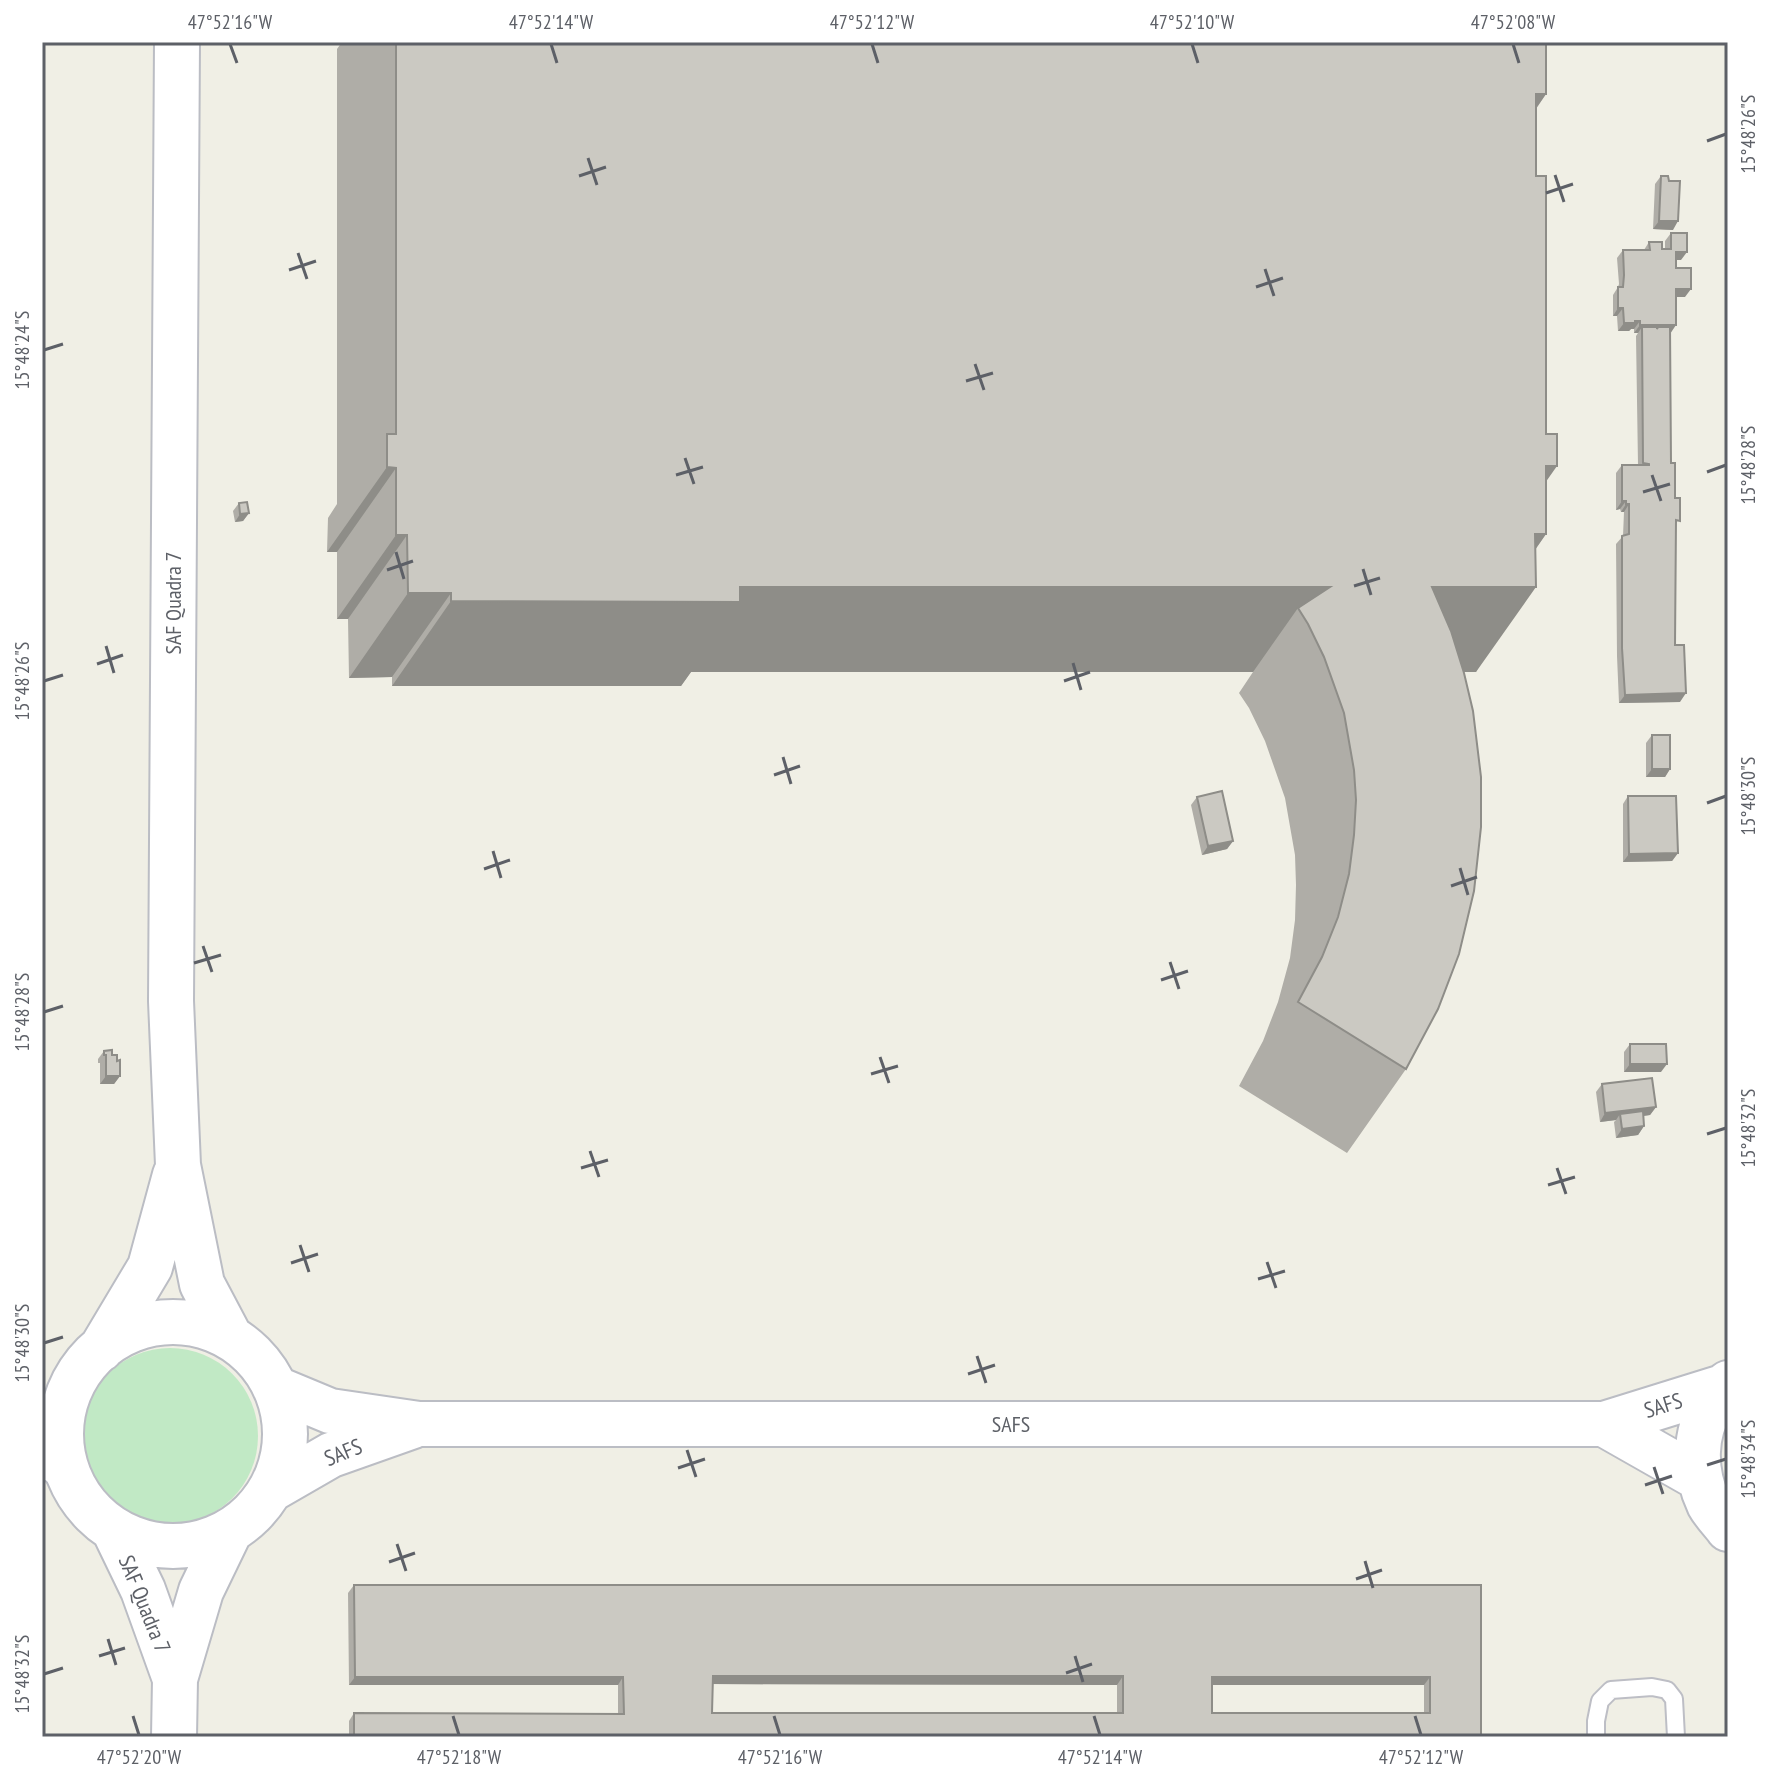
<svg xmlns="http://www.w3.org/2000/svg" width="1770" height="1779" font-family="'PT Sans Narrow',sans-serif">
	<rect width="100%" height="100%" fill="#f0efe5"/>
	<path fill="#c1e9c5" d="M82 1436a88 88 0 1 1 176 0a88 88 0 1 1-176 0Z"/>
	<g fill="none" stroke-linecap="round" stroke-linejoin="round">
		<defs>
			<path id="lane" d="M42,1469L51,1474L85,1504
				M1596,1737V1721L1600,1701L1611,1690L1652,1687L1667,1690L1674,1699L1676,1737"/>
			<path id="secondary" d="M177,42L171,1001L178,1165L202,1284L230,1337
				M61 1434a112 112 0 1 1 224 0a112 112 0 1 1-224 0Z
				M101,1349L150,1267L175,1175
				M1728,1383C1721,1389 1718,1396 1713,1403C1693,1434 1694,1472 1709,1504C1714,1513 1722,1521 1728,1529
				M277,1389L330,1411L419,1424H1604L1723,1387
				M1604,1424L1699,1478
				M272,1489L331,1455L413,1426
				M114,1530L143,1590L175,1679
				M174,1737L175,1679L201,1591L230,1531"/>
		</defs>
		<use href="#lane" stroke="#bdbec5" stroke-width="20"/>
		<use href="#secondary" stroke="#bbbdc4" stroke-width="48"/>
		<use href="#lane" stroke="#fff" stroke-width="16"/>
		<use href="#secondary" stroke="#fff" stroke-width="44"/>
	</g>
	<path fill="#afada7" fill-rule="evenodd" d="M342,42H1546V94L1536,109V176L1546,482V534L1535,550L1476,672H1464L1406,1069L1347,1153L1239,1086L1263,1041L1278,1002L1290,958L1295,920L1296,885L1295,855L1285,798L1265,741L1249,708L1239,693L1253,672H691L681,686H392V677L349,678L348,619H337V552H327L328,518L337,504V49Z
		M1661,176L1673,230L1653,229L1655,184Z
		M1671,233L1681,260H1676V268L1685,297H1676L1670,334L1671,463L1676,527L1675,645L1680,702L1619,703L1617,656L1616,544L1623,536L1624,512H1621L1620,509L1616,510V473L1622,465H1638L1636,336L1638,333H1634V329H1631L1629,331H1618L1617,316H1613V295L1618,287L1619,284L1617,258L1623,250H1644L1649,242L1662,249H1665V241Z
		M239,503L249,513L243,521L235,522L233,511Z
		M1652,735L1670,769L1665,777H1646V743Z
		M1628,796L1678,853L1672,861L1623,862V804Z
		M1197,797L1233,841L1227,849L1202,855L1191,805Z
		M1630,1044L1661,1072H1624V1052Z
		M104,1051L112,1055L120,1076L114,1084H100V1063H98V1059Z
		M1602,1084L1656,1107L1650,1115L1643,1116L1644,1126L1638,1135L1616,1138L1614,1122L1616,1120L1600,1122L1596,1092Z
		M354,1585H1481V1737H349V1721L354,1713L618,1714V1685H349L348,1593ZM713,1684L1117,1685V1713H712ZM1212,1685H1424V1713H1212Z"/>
	<path fill="#8e8d88" d="M1536,94H1546L1487,179Z
		M1659,221H1678L1673,230L1653,229Z
		M1676,252H1687L1681,260H1670Z
		M1676,289H1691L1685,297H1670Z
		M1618,308H1623L1617,316H1613Z
		M1635,321H1640L1634,329H1631L1629,331H1618L1624,323Z
		M1640,325H1676L1670,334L1642,327L1638,333H1634Z
		M1546,466H1557L1498,550Z
		M387,467L396,468L337,552H327Z
		M1622,501H1626L1620,509L1616,510Z
		M1626,504H1629L1624,512H1621Z
		M249,513L243,521L235,522L240,514Z
		M1535,534H1546L1509,587H1536L1476,672H1373L1432,587Z
		M396,535H407L348,619H337Z
		M740,587H1330L1298,608L1253,672H691L681,686H392L451,601Z
		M408,593H451L392,677L349,678Z
		M1686,693L1680,702L1619,703L1625,695Z
		M1652,769H1670L1665,777H1646Z
		M1233,841L1227,849L1202,855L1208,846Z
		M1678,853L1672,861L1623,862L1629,854Z
		M1630,1064H1667L1661,1072H1624Z
		M106,1076H120L114,1084H100Z
		M1656,1107L1650,1115L1621,1119L1620,1114L1616,1120L1600,1122L1605,1113Z
		M1644,1126L1638,1135L1616,1138L1622,1129Z
		M713,1676H1123L1117,1685L707,1684Z
		M355,1677H623L618,1685H349Z
		M1212,1677H1430L1424,1685H1206Z"/>
	<path fill="#cbc9c2" stroke="#8e8d88" stroke-width="2" fill-rule="evenodd" d="M396,42H1546V94H1536V176H1546V434H1557V466H1546V534H1535L1536,587H1432L1451,631L1464,673L1473,711L1481,777V827L1474,891L1459,954L1438,1009L1406,1069L1298,1002L1322,957L1338,917L1349,874L1354,835L1356,800L1354,770L1344,713L1324,657L1308,624L1298,608L1330,587H740V602L451,601V593H408L407,535H396V468L387,467V434H396Z
		M1661,176H1668L1669,181H1680L1678,221H1659Z
		M1671,233H1687V252H1676V268H1691V289H1676V325H1640V321H1635V323H1624L1623,308H1618V287H1623L1624,275L1623,250H1650L1649,242H1662V249H1671Z
		M1642,327H1657V329L1658,327H1670L1671,463H1675V498H1680V521L1676,520L1675,645H1684L1686,693L1625,695L1622,648V536L1629,534V504H1626V501H1622V465H1649V464L1643,463Z
		M247,502L249,513L240,514L239,503Z
		M1652,735H1670V769H1652Z
		M1222,791L1233,841L1208,846L1197,797Z
		M1628,796H1676L1678,853L1629,854Z
		M1630,1044H1666L1667,1064H1630Z
		M112,1050V1055H117V1061L120,1060V1076H106V1055H104V1051Z
		M1652,1078L1656,1107L1605,1113L1602,1084Z
		M1643,1111L1644,1126L1622,1129L1620,1114Z
		M354,1585H1481V1737H354V1713L624,1714L623,1677H355ZM713,1676H1123V1713H712ZM1212,1677H1430V1713H1212Z"/>
	<path fill="none" stroke="#5d6067" stroke-width="3" d="M230,44L237,63M551,44L557,63M872,44L878,63M1192,44L1198,63M1513,44L1519,63M1707,141L1726,134M588,158L597,185M1555,175L1564,202M579,176L606,167M1546,193L1573,184M298,253L307,279M1265,269L1274,296M289,270L316,261M1256,287L1283,278M44,350L63,344M975,364L984,390M966,381L993,373M685,458L694,484M1707,472L1726,465M676,475L703,467M1652,475L1661,501M1643,492L1670,484M396,552L404,579M1363,569L1371,595M387,570L413,561M1354,586L1380,578M106,646L114,673M1073,663L1081,690M97,664L123,655M44,681L63,675M1064,681L1090,672M783,757L791,784M774,775L800,766M1707,803L1726,796M493,851L501,878M1460,868L1468,895M484,869L510,860M1451,886L1477,877M203,946L212,972M1170,962L1179,989M194,963L221,955M1161,980L1188,971M44,1012L63,1006M880,1057L889,1083M871,1074L898,1066M1707,1134L1726,1128M590,1151L599,1177M581,1168L608,1160M1557,1168L1566,1194M1548,1185L1575,1177M300,1245L309,1272M1267,1262L1276,1288M291,1263L318,1254M1258,1279L1285,1271M44,1343L63,1337M977,1356L986,1383M968,1374L995,1365M687,1450L696,1477M1707,1465L1726,1459M1654,1467L1663,1494M678,1468L705,1459M1645,1485L1672,1476M397,1544L406,1571M1365,1561L1373,1588M389,1562L415,1553M1356,1579L1382,1570M108,1639L116,1665M99,1656L125,1648M1075,1656L1083,1682M1066,1673L1092,1664M44,1674L63,1668M133,1716L139,1735M453,1716L459,1735M774,1716L780,1735M1094,1716L1100,1735M1415,1716L1421,1735"/>
	<g text-anchor="middle" dominant-baseline="central" stroke-width="8" stroke-linejoin="round" paint-order="stroke">
		<g font-size="22" fill="#5d6067" stroke="#fff">
			<text transform="translate(173 603) rotate(-90)">SAF Quadra 7</text>
			<text transform="translate(1663 1405) rotate(-17)">SAFS</text>
			<text x="1011" y="1424">SAFS</text>
			<text transform="translate(343 1452) rotate(-22)">SAFS</text>
			<text transform="translate(145 1604) rotate(68)">SAF Quadra 7</text>
		</g>
	</g>
	<rect width="1770" height="1779" fill="none" stroke="#ffffff" stroke-width="88"/>
	<rect x="44" y="44" width="1682" height="1691" fill="none" stroke="#5d6067" stroke-width="3"/>
	<g font-size="20" text-anchor="middle" fill="#5d6067">
		<text x="230" y="29">47°52'16"W</text>
		<text x="551" y="29">47°52'14"W</text>
		<text x="872" y="29">47°52'12"W</text>
		<text x="1192" y="29">47°52'10"W</text>
		<text x="1513" y="29">47°52'08"W</text>
		<text transform="translate(1748 134) rotate(-90)" y="7">15°48'26"S</text>
		<text transform="translate(22 350) rotate(-90)" y="7">15°48'24"S</text>
		<text transform="translate(1748 465) rotate(-90)" y="7">15°48'28"S</text>
		<text transform="translate(22 681) rotate(-90)" y="7">15°48'26"S</text>
		<text transform="translate(1748 796) rotate(-90)" y="7">15°48'30"S</text>
		<text transform="translate(22 1012) rotate(-90)" y="7">15°48'28"S</text>
		<text transform="translate(1748 1128) rotate(-90)" y="7">15°48'32"S</text>
		<text transform="translate(22 1343) rotate(-90)" y="7">15°48'30"S</text>
		<text transform="translate(1748 1459) rotate(-90)" y="7">15°48'34"S</text>
		<text transform="translate(22 1674) rotate(-90)" y="7">15°48'32"S</text>
		<text x="139" y="1764">47°52'20"W</text>
		<text x="459" y="1764">47°52'18"W</text>
		<text x="780" y="1764">47°52'16"W</text>
		<text x="1100" y="1764">47°52'14"W</text>
		<text x="1421" y="1764">47°52'12"W</text>
	</g>
</svg>
